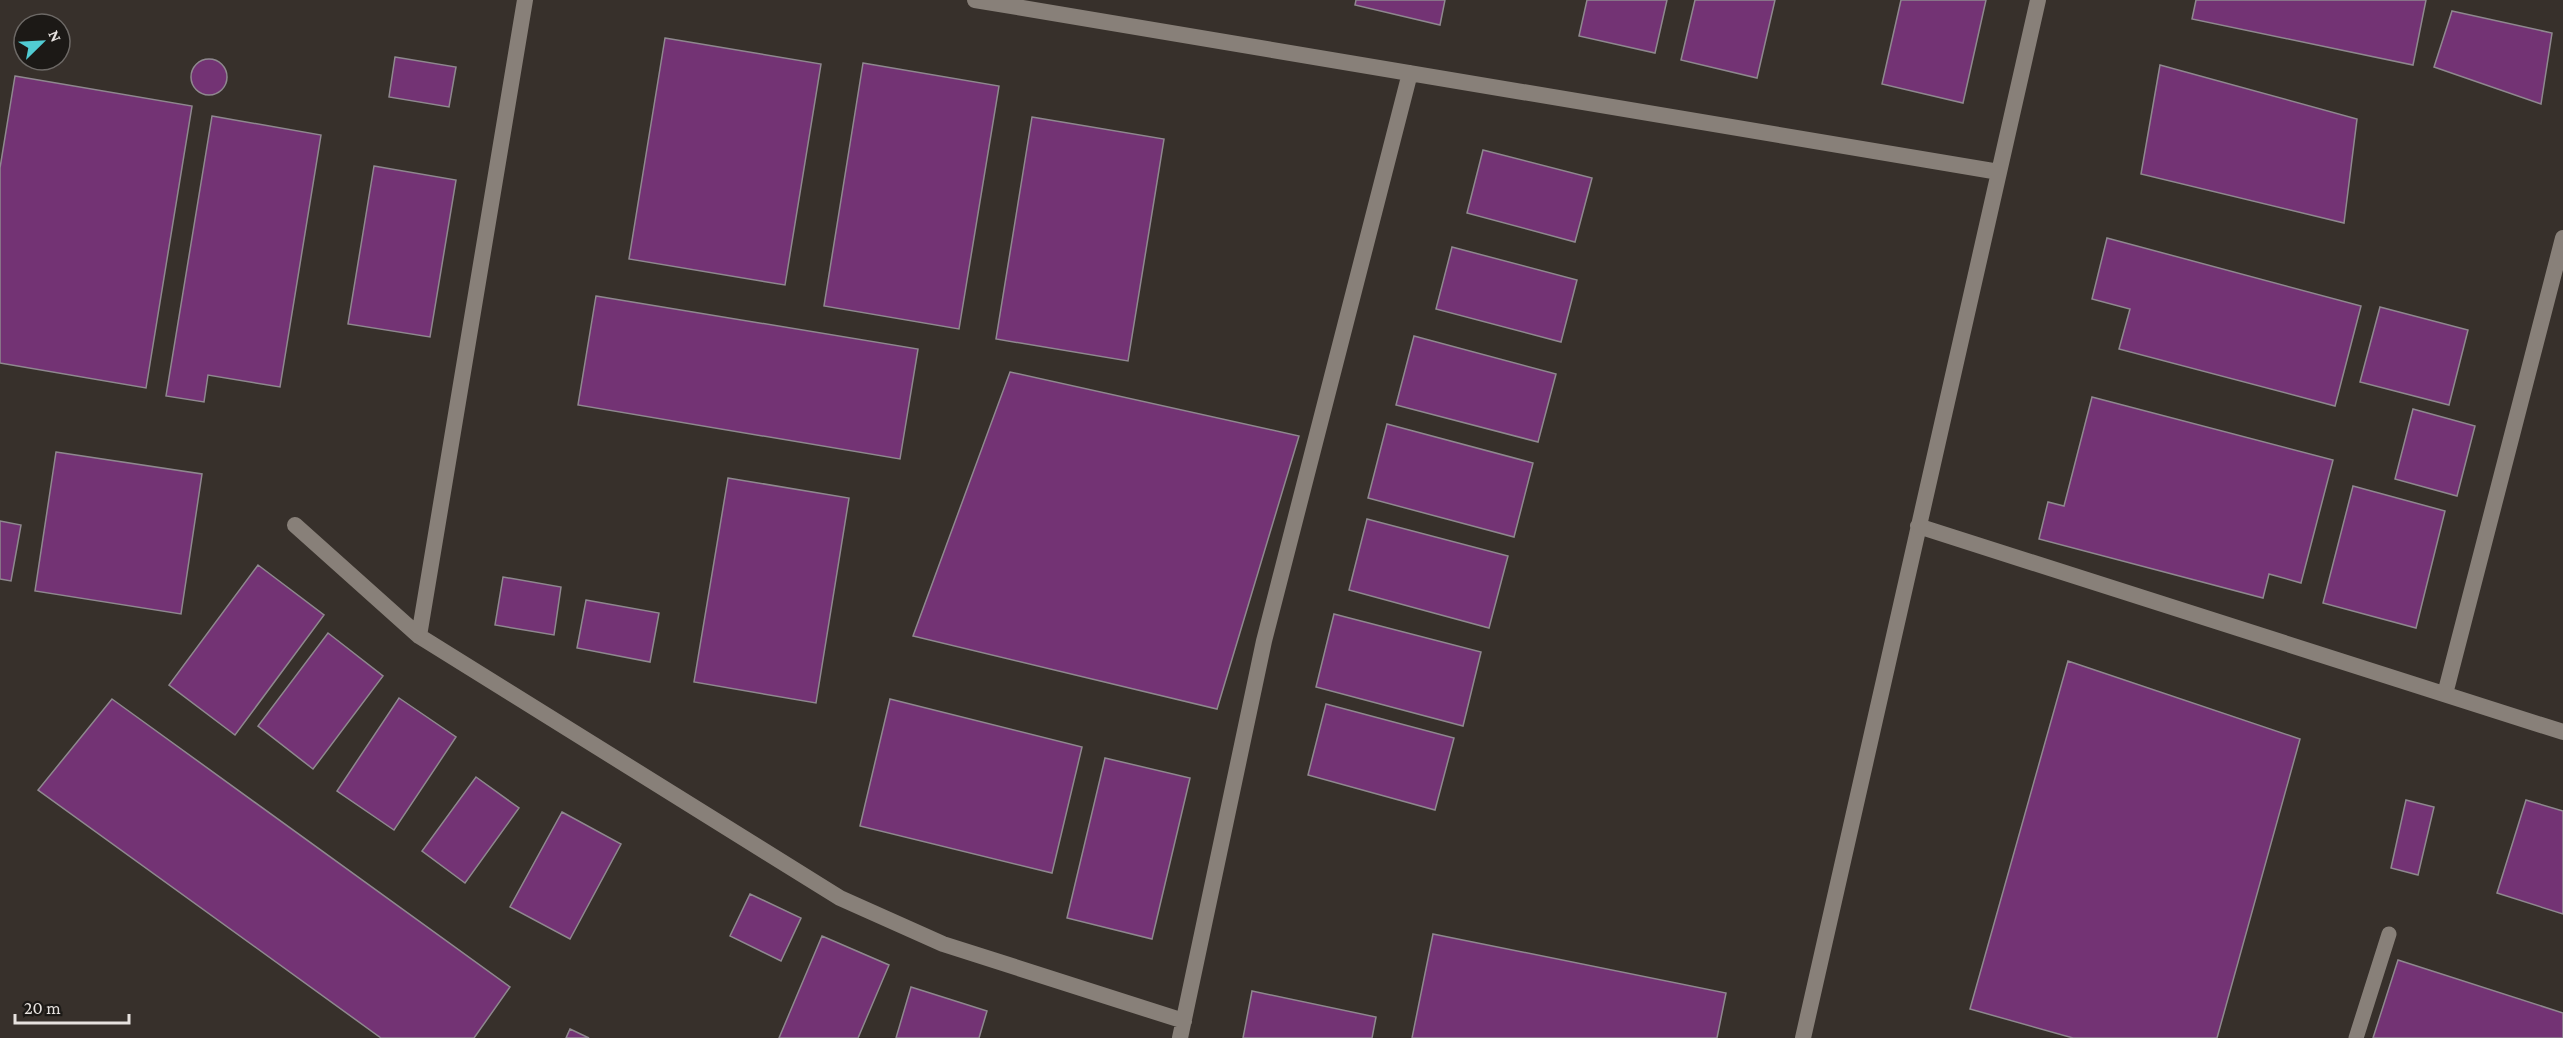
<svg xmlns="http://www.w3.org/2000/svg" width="2563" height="1038" font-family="'Crimson Pro',serif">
	<rect width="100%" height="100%" fill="#37302b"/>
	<path fill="#733374" stroke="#8f888f" stroke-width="1.5" d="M1356,0H1445L1440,25L1355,5Z
		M1587,0H1667L1655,53L1579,36Z
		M1695,0H1775L1757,78L1681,60Z
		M1901,0H1986L1963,103L1882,84Z
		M2196,0H2426L2413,65L2192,19Z
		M2452,11L2552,33L2541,104L2434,67Z
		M665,38L821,64L785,285L629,259Z
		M395,57L456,67L449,107L389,97Z
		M191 77a18 18 0 1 1 36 0a18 18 0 1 1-36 0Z
		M863,63L999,86L959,329L824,306Z
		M2160,65L2357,119L2344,223L2141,174Z
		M15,76L192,106L146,388L0,363V168Z
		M212,116L321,135L280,387L208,375L204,402L166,396Z
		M1032,117L1164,139L1128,361L996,339Z
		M1483,150L1592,178L1575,242L1467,213Z
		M374,166L456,180L430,337L348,324Z
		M2107,238L2361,306L2335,406L2119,349L2130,309L2092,299Z
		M1452,247L1577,280L1561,342L1436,309Z
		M596,296L918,349L900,459L578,405Z
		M2380,307L2468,330L2449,405L2360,382Z
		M1414,336L1556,374L1538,442L1396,405Z
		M1010,372L1299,436L1217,709L913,636Z
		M2092,397L2333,460L2301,583L2269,574L2263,598L2039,539L2048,502L2064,506Z
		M2413,409L2475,426L2457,496L2395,479Z
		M1387,424L1533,463L1514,537L1368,498Z
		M56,452L202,474L181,614L35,591Z
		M728,478L849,498L816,703L694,682Z
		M2353,486L2445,511L2416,628L2323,603Z
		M1367,519L1508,556L1489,628L1349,590Z
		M0,521L21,525L11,581L0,579Z
		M258,565L324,615L235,735L169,685Z
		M503,577L561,587L554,635L495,625Z
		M586,600L659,613L650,662L577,648Z
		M1334,614L1481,652L1463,726L1316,687Z
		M328,633L383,676L313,769L258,726Z
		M2068,661L2300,739L2217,1038H2073L1970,1009Z
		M399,698L456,737L394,830L337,791Z
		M112,699L510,987L474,1038H381L38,790Z
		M890,699L1082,747L1052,873L860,826Z
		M1326,704L1454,738L1435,810L1308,775Z
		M1105,758L1190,778L1152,939L1067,918Z
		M476,777L519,808L465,883L422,851Z
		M2406,800L2434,807L2418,875L2391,868Z
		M2526,800L2563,811V914L2497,893Z
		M562,812L621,844L570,939L510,907Z
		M750,894L801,918L781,961L730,936Z
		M1433,934L1726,993L1717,1038H1412Z
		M822,936L889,965L858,1038H779Z
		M2398,960L2563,1013V1038H2373Z
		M911,987L987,1011L979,1038H896Z
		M1252,991L1376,1017L1372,1038H1243Z
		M570,1029L589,1038H566Z"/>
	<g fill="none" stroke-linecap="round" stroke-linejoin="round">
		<path stroke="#888079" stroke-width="15" d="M2356,1038L2389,934"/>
		<path stroke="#888079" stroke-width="16" d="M975,0L1999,172
			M295,525L419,636L840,898L943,944L1184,1021
			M1918,526L2563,732
			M419,636L525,0
			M2445,694L2563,238
			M1180,1038L1264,641L1410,73
			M1803,1038L2038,0"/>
	</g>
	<g transform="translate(42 42) rotate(66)"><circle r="28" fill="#1c1916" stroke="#6d6966" stroke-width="1.5"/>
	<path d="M0-4.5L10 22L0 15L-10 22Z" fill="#51ccd3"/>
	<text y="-9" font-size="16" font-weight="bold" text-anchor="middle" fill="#e7e2df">N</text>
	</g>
	<path d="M15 1014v9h114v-9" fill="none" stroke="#e7e2df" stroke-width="3"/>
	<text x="24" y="1014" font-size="18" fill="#e7e2df" stroke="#1c1916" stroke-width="4.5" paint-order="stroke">20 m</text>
</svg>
